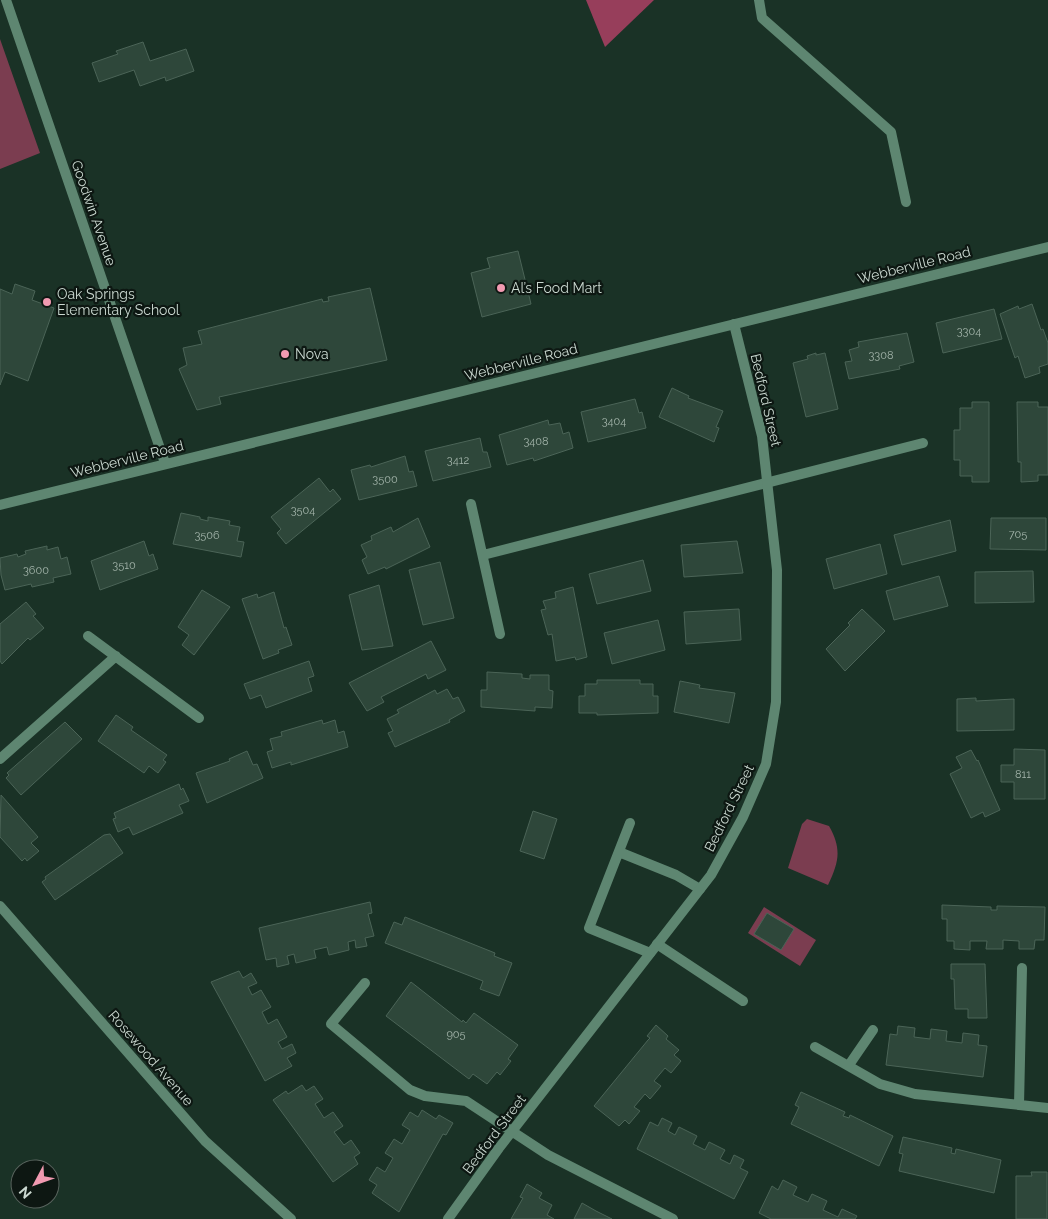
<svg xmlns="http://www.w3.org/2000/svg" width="1048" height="1219" font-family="Raleway,sans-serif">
	<rect width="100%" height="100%" fill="#1a3226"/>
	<path fill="#7b3d50" d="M0,39L40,153L0,169Z
		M807,819L829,826C842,849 839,862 828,885L788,868L802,824Z
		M764,907L816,940L800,966L748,933Z"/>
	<path fill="#973e5b" d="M586,0H654L605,47Z"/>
	<path fill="#2e473a" stroke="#4b6457" d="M143,42L150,61L186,49L194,71L166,81L165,77L140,86L134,70L99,82L92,63L118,54L116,51Z
		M518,251L531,304L482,317L471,273L490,268L487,258Z
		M15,284L35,291L32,300L54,308L28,381L5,372L0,385V289L12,294Z
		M370,288L387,360L219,397L221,404L197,410L179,369L187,365L183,348L202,344L198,331L322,299L323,302L329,301L328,297Z
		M1032,304L1041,330L1043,329L1048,343V364L1039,367L1040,373L1025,378L1018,356L1015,358L1000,314L1018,306L1019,309Z
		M994,309L1002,339L943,353L936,323Z
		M907,333L914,362L899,366L900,369L849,379L845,362L852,361L849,350L859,347L858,342Z
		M816,353V355L825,353L838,409L806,417L793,363L808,359L807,356Z
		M672,388L689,396L688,398L723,411L716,427L719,428L714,442L659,417Z
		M635,399L639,413L642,412L646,428L588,442L581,412Z
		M972,402H989V482H972V476H960V460H954V430H960V408H972Z
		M1017,402H1038V407H1048V475H1038V481L1021,482V462H1018Z
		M548,420L549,425L560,423L563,434L569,432L573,448L534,461L533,458L507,465L499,435Z
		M480,438L483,452H487L491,467L433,481L425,451Z
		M405,456L409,472L413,471L417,486L359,500L351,470L370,465L371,467Z
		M319,478L330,492L333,489L341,499L286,544L277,533L281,529L271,517Z
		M181,513L200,517V519L208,521V517L230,521L229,525L240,527L237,541L244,542L241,557L173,544Z
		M418,518L430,547L386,569L385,567L368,574L362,560L367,557L361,545L372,540L371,536L391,527L393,532Z
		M991,518H1046V550L990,549Z
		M950,520L956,551L902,565L894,535Z
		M144,541L149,556L153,554L158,569L100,590L91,561Z
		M737,541L743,573L684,577L681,545Z
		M880,544L887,574L834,589L826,559Z
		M47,546V550L58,547L61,559L67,557L71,574L53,578L54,582L32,587L31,584L5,590L1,575L0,558L17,554L18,557L26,554L25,551Z
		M643,560L651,591L597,604L589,574Z
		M440,562L454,618L423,625L409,570Z
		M1033,571L1034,602L975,603V572Z
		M939,576L948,606L894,620L886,591Z
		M379,585L393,646L362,650L349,595Z
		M573,587L587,657L576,660L575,657L556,661L552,634L548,635L541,610L546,609L543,601L556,598L555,592Z
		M202,590L230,607L194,655L182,645L189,635L178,627Z
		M274,592L284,628L286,627L292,645L278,650L279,653L263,659L242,599L257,594L258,598Z
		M26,602L36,614L33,616L44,628L30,640L28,638L2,664L0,661V624Z
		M739,609L741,640L686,644L684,612Z
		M862,609L885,631L845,671L826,649L850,625L848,623Z
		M658,620L665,650L612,664L604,633Z
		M431,641L446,670L428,679L426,674L381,697L384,702L367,711L349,683Z
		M309,661L314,676L308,678L312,691L266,708L261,695L250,699L244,684Z
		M487,672L522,674V678L530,679V675H549V690L553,691L552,708L535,707V711L481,707V690H487Z
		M597,680H640V684H653V696H658V713L597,715V713H579V696H585V684H597Z
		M680,681L700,685L699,688L735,693L729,723L674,712Z
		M447,689L453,699L458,697L465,711L449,720L450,722L395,747L388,733L393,731L387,719L399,713L397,710L435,690L437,694Z
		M976,698V701L1014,699V730L957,731V699Z
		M116,715L133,727L131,730L167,755L163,760L166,762L158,773L149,766L144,773L98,741Z
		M322,720L323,724L335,720L338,733L344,731L348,747L291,765V762L272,768L267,752L273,750L270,739L282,736L281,732Z
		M65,722L82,739L21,795L6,778L9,775L7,773Z
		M1014,749L1045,750V799H1014V782H1001V765H1014Z
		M971,750L977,761L978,760L1000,810L985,817L983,812L971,818L950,774L962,768L956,757Z
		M247,751L253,765L257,764L263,778L207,803L196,773L230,761L229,759Z
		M179,784L181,790L183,788L189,801L179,805L183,813L133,835L129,827L118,832L113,819L116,818L114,813Z
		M1,795L38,837L31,843L39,851L27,861L25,858L22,861L0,837Z
		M533,811L557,819L544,859L520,851Z
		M110,834L123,853L55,900L42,882L46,879L45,877L104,835Z
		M370,902L372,913L368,914L374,936L365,938L367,946L356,948L355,940L348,942L349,950L329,955L327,947L314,950L316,958L296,963L294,954L287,956L289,964L277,967L276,958L266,960L259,928Z
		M942,905L991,907V910H997V906L1045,907L1044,940H1035L1034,949H1019V941L1003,940V949H986L987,941H970V950L954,949V941H947V919H942Z
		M767,913L794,929L781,950L754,934Z
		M405,917L495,953L494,956L512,963L499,996L480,989L483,981L385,943L394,922L402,925Z
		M951,964H985L987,1018H968V1009H955L954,979H951Z
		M239,971L243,978L251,973L257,983L248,987L252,995L261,990L271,1007L262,1012L268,1024L277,1019L287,1037L278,1042L282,1049L292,1044L296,1053L287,1058L292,1066L265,1081L211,982Z
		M411,982L462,1022L463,1020L466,1023L474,1013L518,1045L508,1059L511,1061L500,1075L497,1072L487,1084L473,1074L469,1079L386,1016Z
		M656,1025L668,1036L666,1039L679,1050L674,1055L681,1061L671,1073L665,1068L654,1081L661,1086L650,1099L645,1094L634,1107L640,1111L629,1124L625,1120L619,1126L594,1106L648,1040L650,1038L647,1036Z
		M898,1026L915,1028L914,1037L930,1039L931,1029L947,1031L946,1041L962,1043L963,1033L979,1035L978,1045L987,1046L983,1077L886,1065L890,1034L897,1035Z
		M302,1085L306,1091L314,1086L323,1099L315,1104L324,1118L333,1112L343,1126L334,1132L344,1145L351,1140L360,1153L354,1157L358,1164L333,1182L273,1100L286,1091L288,1094Z
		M801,1092L845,1112L843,1116L849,1118L850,1115L893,1136L879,1166L791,1124L799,1107L795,1105Z
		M422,1110L436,1119L439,1115L453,1123L446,1135L443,1134L399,1212L372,1193L377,1185L369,1180L377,1167L385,1172L393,1158L385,1153L394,1139L402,1144L410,1130L402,1125L410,1112L418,1117Z
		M662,1118L672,1123L668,1131L675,1135L679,1127L697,1136L693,1144L705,1150L709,1142L725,1150L720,1159L730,1164L734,1155L744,1160L740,1168L748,1172L734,1199L637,1149L650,1122L658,1126Z
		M903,1137L952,1148L951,1153L955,1154L956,1149L1001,1160L994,1193L899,1171L903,1154L899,1153Z
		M1031,1172H1047V1219H1016V1176H1032Z
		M783,1180L797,1187L793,1195L808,1202L812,1194L827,1201L823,1210L838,1217L842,1209L857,1216L855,1219H771L759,1213L772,1186L778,1190Z
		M527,1184L542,1193L539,1198L552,1205L547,1215L554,1219H511L523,1198L520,1197Z
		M582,1203L596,1211L612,1219H574Z"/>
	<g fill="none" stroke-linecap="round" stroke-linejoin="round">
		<path stroke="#5e8671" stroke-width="10" d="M759,0L762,18L891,132L906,202
			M471,504L500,634
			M483,555L923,443
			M88,636L199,718
			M0,759L116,656
			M630,823L589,928L650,953
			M619,852L676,875L700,889
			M657,944L743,1001
			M365,983L331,1024L410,1090L425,1096L466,1101L548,1155L673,1219
			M815,1047L880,1084L915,1094L1048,1108
			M849,1065L873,1030
			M1019,1105L1022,968"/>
		<path stroke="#5e8671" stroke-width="10" d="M448,1219L499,1148L711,875L743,817L766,764L776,702L777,570L762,436L734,324"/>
		<path stroke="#5e8671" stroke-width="10" d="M6,0L165,463
			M0,505L1048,247
			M0,906L205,1141L291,1219"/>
	</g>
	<g fill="#f19ab1" stroke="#0d1712" stroke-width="2">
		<circle cx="501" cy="288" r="5"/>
		<circle cx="47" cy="302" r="5"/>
		<circle cx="285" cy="354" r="5"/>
	</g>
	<g text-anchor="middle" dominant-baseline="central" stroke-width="4.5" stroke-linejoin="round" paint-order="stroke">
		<g font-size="11" fill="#a3b4aa">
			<text x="969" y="331">3304</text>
			<text x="881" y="355">3308</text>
			<text x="614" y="421">3404</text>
			<text x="536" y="441">3408</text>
			<text x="458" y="460">3412</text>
			<text x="385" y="479">3500</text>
			<text x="303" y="510">3504</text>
			<text x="1018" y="534">705</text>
			<text x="207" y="535">3506</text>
			<text x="124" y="565">3510</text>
			<text x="36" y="570">3600</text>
			<text x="1023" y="774">811</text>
			<text x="456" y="1034">905</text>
		</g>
		<g font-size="14" fill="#cad8d0" stroke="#0d1712">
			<text transform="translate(94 213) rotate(71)">Goodwin Avenue</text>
			<text transform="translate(914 265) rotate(-14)">Webberville Road</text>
			<text transform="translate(521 362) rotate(-14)">Webberville Road</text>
			<text transform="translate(766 400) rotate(77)">Bedford Street</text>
			<text transform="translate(127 459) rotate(-14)">Webberville Road</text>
			<text transform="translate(729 808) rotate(-64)">Bedford Street</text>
			<text transform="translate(151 1058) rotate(49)">Rosewood Avenue</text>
			<text transform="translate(494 1134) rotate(-53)">Bedford Street</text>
		</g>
		<g font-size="14" fill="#cad8d0" stroke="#0d1712" text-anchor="start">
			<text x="511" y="288">Al’s Food Mart</text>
			<text x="57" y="294">Oak Springs<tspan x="57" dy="16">Elementary School</tspan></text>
			<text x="295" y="354">Nova</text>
		</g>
	</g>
	<g transform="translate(35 1184) rotate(229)"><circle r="24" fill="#0d1712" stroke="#59645e"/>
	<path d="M0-4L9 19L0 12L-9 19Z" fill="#f19ab1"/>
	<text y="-8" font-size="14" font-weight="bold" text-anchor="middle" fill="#cad8d0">N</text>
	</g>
</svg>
